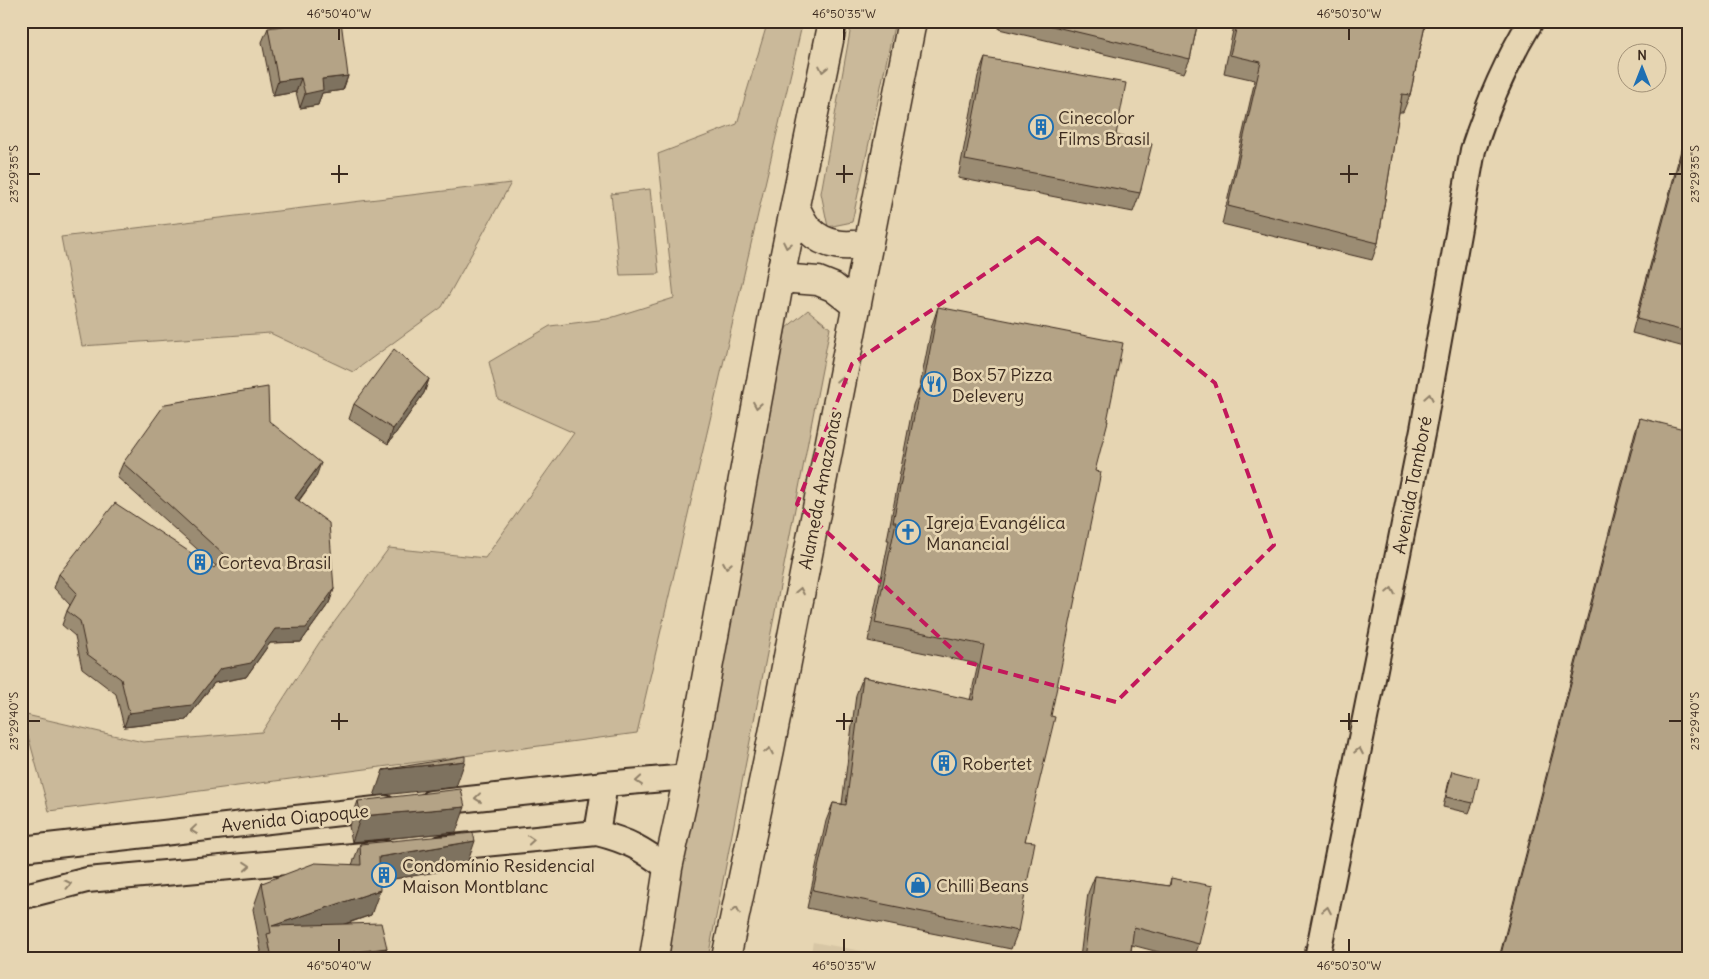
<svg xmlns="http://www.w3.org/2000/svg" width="1709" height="979" font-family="Delius,sans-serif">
	<rect width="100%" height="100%" fill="#e6d5b2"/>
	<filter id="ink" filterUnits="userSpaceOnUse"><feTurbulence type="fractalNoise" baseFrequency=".02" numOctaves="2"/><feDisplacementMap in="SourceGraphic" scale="10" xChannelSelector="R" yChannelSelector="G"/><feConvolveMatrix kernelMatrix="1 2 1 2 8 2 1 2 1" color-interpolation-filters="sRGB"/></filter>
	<g filter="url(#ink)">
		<path fill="#d7c6a5" d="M813,942L899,958H810Z"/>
		<path fill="#cab99a" stroke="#82725c" d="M768,21H803L637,733L49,811L22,714L143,742L262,732L319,643L389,548L485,558L574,433L498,399L489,362L550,326L607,319L674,298L658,154L737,124Z
			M852,21H895L852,222L828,227L821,193Z
			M511,183L442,307L353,372L270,333L82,346L61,237Z
			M650,189L659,274L620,275L611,194Z
			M808,310L830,328L708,958H668V916L786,328Z"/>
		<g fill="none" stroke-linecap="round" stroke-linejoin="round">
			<defs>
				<path id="minor" d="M431,803L605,784L688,777
					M597,833L605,784
					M442,848L597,833C629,841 642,849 668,868
					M21,849L385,808
					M21,897L87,880L386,853
					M1317,958L1423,429L1473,150C1488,104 1506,62 1531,21"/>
				<path id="major" d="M795,207C799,214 803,224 809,230C826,247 847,247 868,243
					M780,278L818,281L833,287L856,305
					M654,958L668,868L688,777L780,278L833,21
					M726,958L770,749L912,21"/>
			</defs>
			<use href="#minor" stroke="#3b2a1e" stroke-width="28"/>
			<use href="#major" stroke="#3b2a1e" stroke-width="31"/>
			<use href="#minor" stroke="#e6d5b2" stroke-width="24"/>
			<use href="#major" stroke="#e6d5b2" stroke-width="28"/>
		</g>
		<path fill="#9b8c73" stroke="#3b2a1e" d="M1001,21H1198L1190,59L1184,73L999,29Z
			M1235,21H1426L1410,95L1403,112H1399L1378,243L1372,260L1222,224L1255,80L1224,73Z
			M268,28L348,76L343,90L322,93L318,105L300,108L296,92L273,96L262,42Z
			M985,58L1116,135L1140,193L1133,212L958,178L978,76Z
			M1688,124V348L1632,333Z
			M938,307L1095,471L1025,841L1018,931L1011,949L807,908L826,821L833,803L842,804L856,695L863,677L970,700L978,664L868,641L889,540H887L913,405L920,386L932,325Z
			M429,379L424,393L388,444L349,419L354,404Z
			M1640,418L1688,958H1499L1635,432Z
			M269,421L316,477L299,501L334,589L329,603L301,642L270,643L246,677L214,683L186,720L124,727L116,694L82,668L75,636L62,625L67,611L70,605L54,588L59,574L214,568L216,566L117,477L123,463Z
			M1452,771L1473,803L1469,813L1443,807L1449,781Z
			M358,801L456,832L352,842L349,826Z
			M360,844L466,867L380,881L371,915L346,924L387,948L383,958H258L261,951L253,909L262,883L352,865Z
			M1095,876L1169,886L1171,878L1199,944L1194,958H1181L1132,945L1130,958H1080L1088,893Z"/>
		<path fill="#7e725e" stroke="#3b2a1e" d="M348,76L343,90L322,93L318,105L300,108L305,94L322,79Z
			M301,78L296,92L273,96L278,81Z
			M429,379L424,393L388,444L393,429Z
			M321,463L316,477L290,512L295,498Z
			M334,589L329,603L301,642L270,643L246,677L214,683L186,720L124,727L129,713L220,669L275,629Z
			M465,761L456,787L374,796L383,770Z
			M465,807L456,832L352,842L361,816Z
			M475,841L466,867L370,883L379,857Z
			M380,890L371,915L270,949L272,926Z
			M387,948L383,958H311Z"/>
		<path fill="#b4a386" stroke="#3b2a1e" d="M317,21H341L348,76L322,79L323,90L305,94L301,78L278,81L268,28Z
			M1031,21H1198L1190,59Z
			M1238,21H1426L1410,95L1402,94L1378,243L1228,206L1261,62L1230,55Z
			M985,58L1126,83L1116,135L1152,144L1140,193L965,160Z
			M1688,129V332L1637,319Z
			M938,307L1123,343L1107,421H1108L1095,471L1101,472L1051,716L1055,717L1025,841L1035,842L1018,931L813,890L833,803L846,805L863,677L973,700L984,645L875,623L896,522H893L920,386L923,387Z
			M394,349L429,379L393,429L354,404Z
			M268,387L269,421L321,463L295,498L329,523L334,589L306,628L275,629L251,663L220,669L192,705L129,713L121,679L87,654L80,621L67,611L77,593L59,574L115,503L214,568L224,555L123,463L165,404Z
			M1640,418L1688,430V958H1500Z
			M465,756V761L383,770Z
			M1452,771L1479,778L1473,803L1446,797Z
			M461,789L465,807L361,816L358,801Z
			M473,833L475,841L379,857L380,890L272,926L381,923L387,948L311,958H272L267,934L271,933L262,883L315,863L361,865L360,844Z
			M1095,876L1170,886L1171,878L1213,886L1199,944L1134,927L1130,958H1084Z"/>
		<defs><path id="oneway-chevron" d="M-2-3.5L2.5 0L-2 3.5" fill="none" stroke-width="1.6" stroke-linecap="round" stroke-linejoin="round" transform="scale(1.25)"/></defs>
		<g stroke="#908068">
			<use href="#oneway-chevron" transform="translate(823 69) rotate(102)"/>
			<use href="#oneway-chevron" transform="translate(787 245) rotate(102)"/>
			<use href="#oneway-chevron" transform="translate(841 380) rotate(-79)"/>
			<use href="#oneway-chevron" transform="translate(1429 397) rotate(-80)"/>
			<use href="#oneway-chevron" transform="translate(757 405) rotate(100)"/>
			<use href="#oneway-chevron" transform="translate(727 565) rotate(100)"/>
			<use href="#oneway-chevron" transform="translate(800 591) rotate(-79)"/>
			<use href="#oneway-chevron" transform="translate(1391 591) rotate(-79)"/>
			<use href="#oneway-chevron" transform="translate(769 751) rotate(-78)"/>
			<use href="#oneway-chevron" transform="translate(1359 751) rotate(-79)"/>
			<use href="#oneway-chevron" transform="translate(639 781) rotate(175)"/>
			<use href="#oneway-chevron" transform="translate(478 798) rotate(174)"/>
			<use href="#oneway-chevron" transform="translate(194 830) rotate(174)"/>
			<use href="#oneway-chevron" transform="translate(531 840) rotate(-5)"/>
			<use href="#oneway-chevron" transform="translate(247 866) rotate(-5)"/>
			<use href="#oneway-chevron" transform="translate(68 884) rotate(-12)"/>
			<use href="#oneway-chevron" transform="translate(736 910) rotate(-78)"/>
			<use href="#oneway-chevron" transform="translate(1327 910) rotate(-79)"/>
		</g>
	</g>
	<path fill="none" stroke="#c2185b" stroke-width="4" stroke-dasharray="10 6" stroke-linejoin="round" d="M1038,238L1215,383L1274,545L1116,702L966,662L797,504L852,364Z"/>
	<path fill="none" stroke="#3b2a1e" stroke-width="2" d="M339,28V40M844,28V40M1349,28V40M339,165V183M844,165V183M1349,165V183M28,174H40M331,174H348M836,174H853M1340,174H1358M1669,174H1682M339,713V730M844,713V730M1349,713V730M28,721H40M331,721H348M836,721H853M1340,721H1358M1669,721H1682M339,939V952M844,939V952M1349,939V952"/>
	<defs>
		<symbol id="building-ring" viewBox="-11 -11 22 22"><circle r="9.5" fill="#e6d5b2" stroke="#1f6fb2" stroke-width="1.5"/><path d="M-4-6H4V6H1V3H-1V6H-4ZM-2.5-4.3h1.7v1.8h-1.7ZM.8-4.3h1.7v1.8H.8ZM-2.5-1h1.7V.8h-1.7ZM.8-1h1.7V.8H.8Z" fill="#1f6fb2"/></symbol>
		<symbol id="restaurant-ring" viewBox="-11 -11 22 22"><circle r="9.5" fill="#e6d5b2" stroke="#1f6fb2" stroke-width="1.5"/><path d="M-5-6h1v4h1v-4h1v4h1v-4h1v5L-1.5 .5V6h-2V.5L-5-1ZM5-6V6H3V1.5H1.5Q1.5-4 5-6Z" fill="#1f6fb2"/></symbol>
		<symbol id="church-ring" viewBox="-11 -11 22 22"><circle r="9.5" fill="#e6d5b2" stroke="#1f6fb2" stroke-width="1.5"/><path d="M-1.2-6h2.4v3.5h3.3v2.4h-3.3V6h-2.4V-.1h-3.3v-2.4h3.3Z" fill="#1f6fb2"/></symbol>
		<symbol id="shop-ring" viewBox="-11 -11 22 22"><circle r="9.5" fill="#e6d5b2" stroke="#1f6fb2" stroke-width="1.5"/><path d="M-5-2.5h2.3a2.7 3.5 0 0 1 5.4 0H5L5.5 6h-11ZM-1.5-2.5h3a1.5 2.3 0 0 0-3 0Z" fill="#1f6fb2"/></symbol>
	</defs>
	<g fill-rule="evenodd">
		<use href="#building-ring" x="1027" y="113" width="28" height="28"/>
		<use href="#restaurant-ring" x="920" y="370" width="28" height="28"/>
		<use href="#church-ring" x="894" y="518" width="28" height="28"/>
		<use href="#building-ring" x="186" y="548" width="28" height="28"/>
		<use href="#building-ring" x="930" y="749" width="28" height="28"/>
		<use href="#building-ring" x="370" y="861" width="28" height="28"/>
		<use href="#shop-ring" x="904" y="871" width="28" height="28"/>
	</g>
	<g text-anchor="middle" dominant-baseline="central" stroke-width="5" stroke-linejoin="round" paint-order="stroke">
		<g font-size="18" fill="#3b2a1e" stroke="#e6d5b2" text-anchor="start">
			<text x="1058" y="117">Cinecolor<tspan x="1058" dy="21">Films Brasil</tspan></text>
			<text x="952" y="374">Box 57 Pizza<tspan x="952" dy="21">Delevery</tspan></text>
			<text x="926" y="522">Igreja Evangélica<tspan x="926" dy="21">Manancial</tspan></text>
			<text x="218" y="562">Corteva Brasil</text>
			<text x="962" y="763">Robertet</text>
			<text x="402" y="865">Condomínio Residencial<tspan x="402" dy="21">Maison Montblanc</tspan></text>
			<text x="936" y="885">Chilli Beans</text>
		</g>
		<g font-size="18" fill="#3b2a1e" stroke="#e6d5b2">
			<text transform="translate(1412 485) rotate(-79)">Avenida Tamboré</text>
			<text transform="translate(820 490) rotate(-79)">Alameda Amazonas</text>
			<text transform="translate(295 818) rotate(-6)">Avenida Oiapoque</text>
		</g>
	</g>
	<rect width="1709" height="979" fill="none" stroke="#e6d5b2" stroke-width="55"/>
	<g transform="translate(1642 68)"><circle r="24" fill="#e6d5b2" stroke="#a29177"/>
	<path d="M0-4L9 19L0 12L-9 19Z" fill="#1f6fb2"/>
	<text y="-8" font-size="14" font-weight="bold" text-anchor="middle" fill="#3b2a1e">N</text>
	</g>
	<rect x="28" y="28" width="1654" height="924" fill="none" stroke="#3b2a1e" stroke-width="2"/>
	<g font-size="12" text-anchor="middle" fill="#3b2a1e">
		<text x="339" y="18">46°50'40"W</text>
		<text x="844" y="18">46°50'35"W</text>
		<text x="1349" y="18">46°50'30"W</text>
		<text transform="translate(14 174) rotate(-90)" y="4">23°29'35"S</text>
		<text transform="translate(1695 174) rotate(-90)" y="4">23°29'35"S</text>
		<text transform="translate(14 721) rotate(-90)" y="4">23°29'40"S</text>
		<text transform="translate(1695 721) rotate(-90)" y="4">23°29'40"S</text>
		<text x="339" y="970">46°50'40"W</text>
		<text x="844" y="970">46°50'35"W</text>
		<text x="1349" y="970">46°50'30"W</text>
	</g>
</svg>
